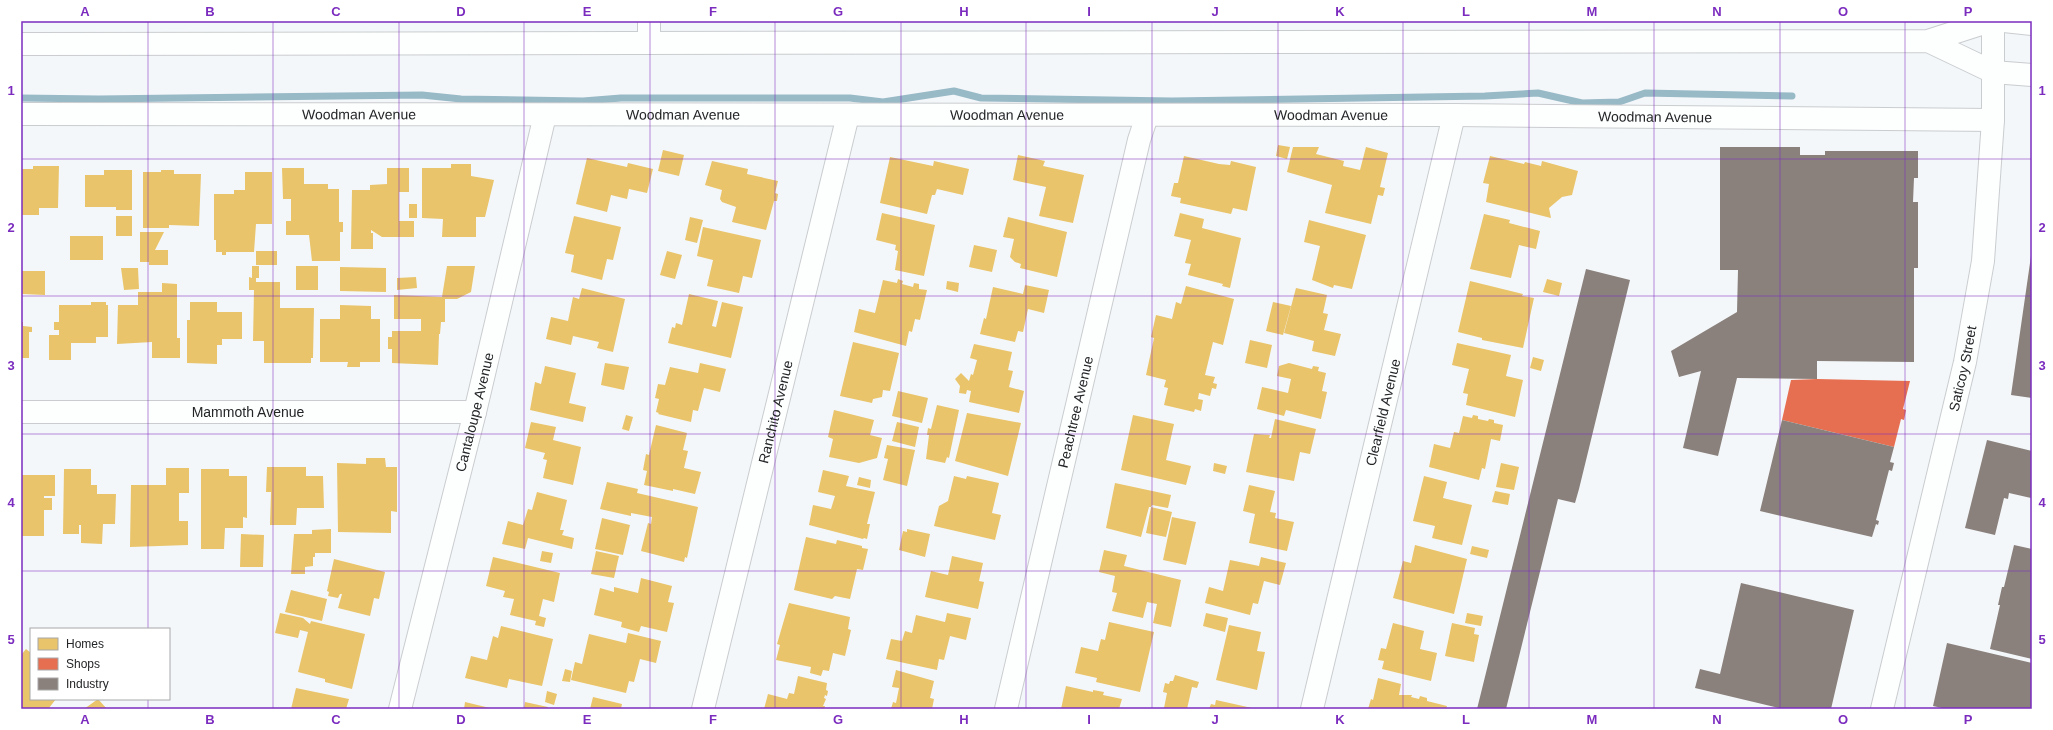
<svg xmlns="http://www.w3.org/2000/svg" width="2053" height="730" font-family="Arial,sans-serif">
	<rect width="100%" height="100%" fill="#f4f7fa"/>
	<path fill="#e9c46a" d="M1278,145L1290,147L1287,159L1276,156Z
		M1293,147H1319L1316,154L1344,161L1343,166L1360,170L1366,147L1388,153L1380,187L1385,188L1383,196L1378,195L1371,224L1325,213L1332,185L1287,172Z
		M663,150L684,155L679,176L658,171Z
		M1018,155L1045,161L1043,166L1084,175L1073,223L1039,216L1046,187L1013,180Z
		M1184,156L1219,164L1230,165L1231,161L1256,167L1247,211L1233,208L1231,214L1180,203L1181,198L1171,196L1174,183H1178Z
		M1490,156L1524,164L1525,162L1541,166L1542,161L1578,171L1572,195L1562,197L1549,208L1551,218L1486,202L1489,184L1483,183Z
		M890,157L933,166L934,161L969,169L963,195L937,189L935,195H932L927,214L880,203Z
		M587,158L627,167L628,163L653,169L647,193L629,189L627,199L611,195L607,212L576,204Z
		M712,161L748,169L747,174L778,181L775,193L778,194L777,201H774L766,230L732,222L736,207L722,202L720,199L722,190L705,185Z
		M451,164H471V176L494,180L485,217H476V237H442L443,219L422,218V168H451Z
		M33,166H59L58,208H39V215H21V169H33Z
		M282,168H304V184H328V189H339V222H343V232H340V261H312L309,235H286V221H291V199H283Z
		M387,168H409V192H399V221H414V237H382L371,230V233H373V249H351L352,190H370V185L387,184Z
		M104,170H132V210H116V207H85V175H104Z
		M161,170H174V174H201L199,226L169,225V228H143V172H161Z
		M245,172H272V224H256L254,252H226V255H222V252H216V240H214V194H234V190H245Z
		M409,204H417V218H409Z
		M882,213L935,225L924,276L895,270L898,251L895,250L896,245L876,240Z
		M1180,213L1204,219L1202,228L1241,238L1230,288L1222,286L1223,284L1188,275L1191,264L1185,263L1191,240L1174,236Z
		M1484,214L1510,220L1509,223L1540,231L1536,249L1519,245L1511,278L1470,269Z
		M116,216H132V236H116Z
		M574,216L621,227L613,260L607,259L602,280L571,272L574,255L565,253Z
		M690,217L703,220L697,243L685,240Z
		M1008,217L1067,232L1057,277L1020,268L1021,264L1015,262L1010,257L1014,239L1003,237Z
		M1309,220L1366,235L1352,289L1334,285L1333,288L1312,280L1320,246L1304,242Z
		M703,227L761,240L752,278L743,276L739,293L707,286L713,260L697,256Z
		M140,232H164L155,250H168V265H149V262H140Z
		M70,236H103V260H70Z
		M974,245L997,250L992,272L969,267Z
		M256,251H277V265H256Z
		M667,251L682,255L675,279L660,275Z
		M252,266H259V278H256V282H280V308H314L313,358H311V363H264V341H253L254,290H249V277L252,278Z
		M296,266H318V290H296Z
		M447,266H475L471,292L457,299H445V322H441L440,334H439L438,365L392,363V349H388V337H392V331H421V319H394V295L442,297Z
		M340,267L386,268V292L340,291Z
		M121,268H138L139,289L124,290Z
		M22,271H45V295L22,294Z
		M416,277L417,288L397,290V278Z
		M898,279L903,281L902,284L913,287L914,283L919,284V289L927,290L920,320L915,319L912,332L909,331L906,346L854,332L859,309L875,313L883,280L897,283Z
		M1547,279L1562,283L1559,296L1543,292Z
		M947,281L959,283L958,292L946,289Z
		M1470,281L1523,294L1522,296L1534,298L1523,348L1482,340V338L1458,332Z
		M162,283L177,284V338H180V358H152V342L117,344L118,305H138V292H162Z
		M1025,285L1049,290L1044,313L1028,309L1023,332L1018,331L1015,342L980,334L984,318L986,319L993,287L1023,294Z
		M1186,286L1234,299L1223,345L1213,342L1205,375L1215,377L1213,383L1217,384L1216,389L1212,388L1210,396L1199,393L1198,399L1203,400L1201,411L1195,409L1194,412L1164,405L1168,388L1164,387L1166,380L1146,375L1154,338L1151,337L1156,315L1172,319L1176,302L1181,304Z
		M582,288L625,299L613,352L597,348L599,342L573,336L571,345L546,339L551,317L568,321L573,297L579,299Z
		M1296,288L1327,295L1323,313L1328,314L1324,330L1341,334L1335,356L1312,351L1314,341L1284,333Z
		M689,294L718,301L712,326L716,327L722,302L743,307L731,358L668,343L672,327L675,328L676,323L682,325Z
		M91,302H106V305H108V337H96V343H71V360H49V335H59V330H54V322H59V305H91Z
		M190,302H217V312H242V339H222V345H217V364L187,363V320H190Z
		M1273,302L1291,306L1283,335L1266,331Z
		M340,305L371,306V319H380V362H360V367H347L348,362H320V319H340Z
		M21,322H23V326L32,327V332H29V358H21Z
		M1250,340L1272,345L1267,368L1245,363Z
		M853,342L899,353L890,391L883,390L882,397L873,399L872,403L840,396Z
		M1457,343L1511,355L1506,376L1523,380L1515,417L1466,405L1468,394L1463,393L1469,369L1452,365Z
		M974,344L1012,352L1008,370L1013,371L1009,387L1024,391L1019,413L969,402L971,391L967,390L966,394L959,393L960,386L955,379L961,373L969,381L971,374L973,375L977,360L970,358Z
		M1533,357L1544,360L1541,371L1530,368Z
		M605,363L629,367L624,390L601,385Z
		M700,363L726,369L720,392L704,388L698,411L693,410L691,422L658,414L659,413L656,412L659,399L655,398L658,384L665,385L670,367L698,373Z
		M1289,363L1312,369L1313,366L1319,367L1318,371L1326,373L1322,391L1327,392L1321,419L1286,410L1284,416L1257,409L1262,387L1288,393L1291,379L1277,376L1279,366Z
		M545,366L576,373L569,403L586,407L583,422L530,410L535,382L541,384Z
		M898,391L928,398L922,423L892,416Z
		M937,405L959,410L949,458L947,457L945,463L926,459L929,435H927L928,428L931,429Z
		M834,410L874,420L870,435L882,438L877,458L859,463L829,457L833,439L828,437Z
		M967,413L1021,423L1008,476L955,461Z
		M626,415L633,417L629,431L622,429Z
		M1133,415L1174,424L1166,460L1191,466L1186,485L1121,470Z
		M1473,415L1478,416V419L1488,421L1489,419L1494,420V423L1503,425L1500,441L1491,439L1485,469L1482,468L1479,480L1429,467L1434,444L1450,448L1454,432L1459,433L1463,416L1472,418Z
		M1275,419L1316,429L1310,454L1300,452L1294,481L1246,472L1254,434L1270,435L1269,438H1271Z
		M531,422L556,427L553,440L581,447L573,485L543,478L547,460L543,459L545,453L525,448Z
		M897,422L919,427L915,447L892,441Z
		M656,425L687,433L683,450L688,451L684,468L701,472L695,494L673,489V491L644,485L647,471L643,470L646,454L649,455Z
		M887,445L915,450L907,486L883,480L888,459L884,458Z
		M366,458H385L386,467H397V512L391,511V533L338,532L337,463L366,464Z
		M1214,463L1227,466L1225,474L1213,471Z
		M1501,463L1519,467L1514,490L1496,487Z
		M267,467H306V476H323L324,508H297L296,525H270L271,492H266Z
		M166,468H189V493H179V521H188V545L130,547L131,485H166Z
		M64,469H91V485H97V494H116L115,524H103L102,544L81,543V525H79V534H63Z
		M201,469H229V476H247V518L243,517V528H225L224,549H201Z
		M823,470L849,476L846,486L875,492L867,524H870L867,539L864,538L863,539L809,525L813,505L831,509L835,496L818,492Z
		M21,475H55V496H44V498H52V510H44V536H21Z
		M954,476L966,479L967,476L999,483L992,513L1001,515L995,540L934,526L939,506L948,501Z
		M1424,476L1447,482L1443,498L1472,505L1462,545L1432,538L1435,526L1413,521Z
		M859,477L871,480L870,488L857,485Z
		M607,482L638,489L637,493L698,507L687,558L685,557L684,562L641,551L648,523L651,524L652,517L631,513V516L600,509Z
		M1115,483L1171,495L1168,508L1152,505L1151,507H1149L1141,537L1106,528Z
		M1249,485L1275,491L1270,512L1276,513L1275,518L1294,522L1287,551L1249,543L1255,514L1243,511Z
		M1495,491L1510,494L1508,505L1492,502Z
		M537,492L567,500L560,530H564L562,535L574,538L572,549L528,538L525,549L502,544L508,521L523,525L528,509L532,510Z
		M1151,507L1172,512L1166,537L1146,533Z
		M1172,517L1196,522L1186,565L1163,560Z
		M602,518L630,525L623,555L595,549Z
		M331,529V553H315V557H313V566L305,567V574H291L294,534H312V530Z
		M907,529L930,534L925,557L899,550L903,531L907,532Z
		M241,534L264,535L263,567H240Z
		M806,537L836,544L837,540L862,546V548L868,549L863,570L857,569L850,599L835,596L832,599L794,590Z
		M1415,545L1467,559L1454,614L1393,598L1403,561L1411,563Z
		M1472,546L1489,550L1487,558L1470,554Z
		M1104,550L1127,555L1124,566L1181,580L1171,627L1153,623L1157,604L1147,602L1143,618L1112,611L1117,593L1112,592L1115,576L1099,572Z
		M542,551L553,553L551,563L540,561Z
		M596,551L619,556L614,578L591,574Z
		M952,556L983,563L979,581L984,582L978,609L925,597L931,571L948,575Z
		M493,557L560,573L554,602L543,599L539,616L546,618L544,627L535,625L536,621L510,615L514,599L503,597L505,591L486,586Z
		M1261,557L1286,563L1280,585L1264,581L1258,604L1253,603L1250,615L1205,603L1209,587L1223,591L1230,560L1259,566Z
		M334,559L385,572L379,599L374,598L370,616L338,608L342,594H340L338,598L328,596L329,592L327,591Z
		M641,578L672,586L668,602L674,603L667,632L641,626L639,632L621,627L622,622L594,615L600,588L614,592V587L638,593Z
		M291,590L327,599L322,621L285,612Z
		M789,603L850,617L848,629L851,630L845,656L833,653L829,671L823,670L821,676L810,673L811,667L776,660L780,645L777,644Z
		M280,613L303,618L310,624L311,621L365,634L352,689L325,682V679L298,672L308,632L300,630L298,638L275,633Z
		M947,613L971,618L966,640L950,636L944,660L939,659L937,670L886,659L891,639L902,641L905,631L912,633L916,615L945,622Z
		M1206,613L1228,618L1225,632L1203,626Z
		M1467,613L1483,616L1481,626L1465,623Z
		M1109,622L1154,632L1140,692L1096,682L1097,678L1075,673L1081,647L1098,651L1101,639L1105,640Z
		M1393,623L1424,631L1420,649L1437,653L1431,681L1382,669L1384,661L1378,660L1381,648L1386,649Z
		M1452,623L1475,628L1474,634L1479,635L1474,662L1445,656Z
		M1229,625L1261,632L1257,651L1265,652L1257,690L1216,680Z
		M501,626L553,639L542,686L509,679L507,688L465,678L471,656L487,660L493,636L498,638Z
		M628,633L661,641L656,663L640,659L634,682L629,681L626,693L571,680L575,662L582,664L589,634L626,643Z
		M26,649L31,653V699H56L49,708L51,709H21V655Z
		M565,669L572,671L570,682L562,681Z
		M896,670L934,681L930,698L934,699L932,709H891L893,702L896,703L899,688L892,687Z
		M1175,675L1199,682L1197,688L1192,687L1187,709L1164,708L1167,693L1163,692L1165,683L1169,684L1170,681H1173Z
		M798,676L827,683L826,690L828,691L827,696L825,695L824,698L826,699L823,706H825L824,709H764L768,694L787,699L789,693L794,694Z
		M1378,678L1401,684L1399,695H1412L1411,697L1419,699L1420,696L1427,698V701L1447,706L1446,709H1368L1371,699L1373,700Z
		M1066,686L1093,692V690L1104,692L1103,695L1122,699L1119,709H1061Z
		M296,688L349,699L346,709H291Z
		M547,691L557,694L554,705L545,702Z
		M593,697L622,704L621,709H590Z
		M98,699L107,709H84Z
		M1216,700L1252,708V709H1209L1211,704L1215,705Z
		M465,702L490,708V709H464Z
		M525,702L548,707V709H524Z"/>
	<path fill="#e76f51" d="M1817,379L1910,381L1903,409L1906,410L1904,420L1901,419L1894,447L1782,420L1791,380Z"/>
	<path fill="#8a817c" d="M1720,147H1800V155H1825V151H1918V178H1914L1913,202H1918V268H1914V362L1817,361V379L1737,378L1718,456L1683,448L1701,371L1679,377L1671,351L1737,312L1738,270H1720Z
		M2031,256H2032V398L2011,395Z
		M1586,269L1630,280L1579,489L1575,503L1558,499L1506,709H1477Z
		M1782,420L1894,447L1890,462L1894,463L1892,471L1889,470L1876,520L1879,521L1878,525L1876,524L1872,537L1760,511Z
		M1987,440L2032,451L2031,498L2009,493L2008,499L2004,498L1995,535L1965,528Z
		M2014,545L2032,549V659L1990,649L2000,605H1998L2002,587H2004Z
		M1741,583L1854,610L1831,709H1783L1695,688L1700,669L1720,674Z
		M1947,643L2032,663V709H1946L1933,706Z"/>
	<g fill="none" stroke-linecap="round" stroke-linejoin="round">
		<path stroke="#98b9c6" stroke-width="7" d="M21,98L99,99L422,95L461,99L583,101L621,98H850L883,102L954,91L981,98L1172,101L1485,96L1538,93L1582,103L1619,102L1645,93L1792,96"/>
		<defs>
			<g id="minor">
				<path d="M649,21V42"/>
				<path id="s1" d="M21,114L1454,115L1993,120"/>
				<path id="s2" d="M21,412H475"/>
				<path id="s3" d="M400,709L475,412L545,115"/>
				<path id="s4" d="M703,709L848,115"/>
				<path id="s5" d="M1006,709L1139,140L1147,116"/>
				<path id="s6" d="M1312,709L1454,115"/>
				<path id="s7" d="M1882,709L1965,362L1983,261L1993,120V72"/>
			</g>
			<path id="tertiary" d="M1993,72V21"/>
			<path id="primary" d="M2004,21L2032,24
				M1928,41L1993,72L2032,75
				M21,44L1928,41L1990,21"/>
		</defs>
		<use href="#minor" stroke="#cacdcf" stroke-width="24"/>
		<use href="#tertiary" stroke="#cacdcf" stroke-width="24"/>
		<use href="#primary" stroke="#cacdcf" stroke-width="24"/>
		<use href="#minor" stroke="#fdfefe" stroke-width="22"/>
		<use href="#tertiary" stroke="#fdfefe" stroke-width="22"/>
		<use href="#primary" stroke="#fdfefe" stroke-width="22"/>
	</g>
	<path fill="none" stroke="#7b2cbf" stroke-width="1" stroke-opacity="0.55" d="M148,21V629M273,21V709M399,21V709M524,21V709M650,21V709M775,21V709M901,21V709M1026,21V709M1152,21V709M1278,21V709M1403,21V709M1529,21V709M1654,21V709M1780,21V709M1905,21V709M21,159H2032M21,296H2032M21,434H2032M21,571H2032M148,699V709"/>
	<g text-anchor="middle" dominant-baseline="central" stroke-width="4" stroke-linejoin="round" paint-order="stroke">
		<g font-size="14" fill="#232527" stroke="#fff">
			<text stroke="none"><textPath href="#s1" startOffset="338">Woodman Avenue</textPath></text>
			<text stroke="none"><textPath href="#s1" startOffset="662">Woodman Avenue</textPath></text>
			<text stroke="none"><textPath href="#s1" startOffset="986">Woodman Avenue</textPath></text>
			<text stroke="none"><textPath href="#s1" startOffset="1310">Woodman Avenue</textPath></text>
			<text stroke="none"><textPath href="#s1" startOffset="1634">Woodman Avenue</textPath></text>
			<text stroke="none"><textPath href="#s7" startOffset="350">Saticoy Street</textPath></text>
			<text stroke="none"><textPath href="#s2" startOffset="227">Mammoth Avenue</textPath></text>
			<text stroke="none"><textPath href="#s4" startOffset="306">Ranchito Avenue</textPath></text>
			<text stroke="none"><textPath href="#s5" startOffset="305">Peachtree Avenue</textPath></text>
			<text stroke="none"><textPath href="#s6" startOffset="305">Clearfield Avenue</textPath></text>
			<text stroke="none"><textPath href="#s3" startOffset="306">Cantaloupe Avenue</textPath></text>
		</g>
	</g>
	<rect width="2053" height="730" fill="none" stroke="#ffffff" stroke-width="44"/>
	<rect x="30" y="628" width="140" height="72" fill="#ffffff" stroke="#a7a8a9"/>
	<rect x="38" y="638" width="20" height="12" fill="#e9c46a" stroke="#a7a8a9"/>
	<text x="66" y="648" font-size="12" fill="#232527">Homes</text>
	<rect x="38" y="658" width="20" height="12" fill="#e76f51" stroke="#a7a8a9"/>
	<text x="66" y="668" font-size="12" fill="#232527">Shops</text>
	<rect x="38" y="678" width="20" height="12" fill="#8a817c" stroke="#a7a8a9"/>
	<text x="66" y="688" font-size="12" fill="#232527">Industry</text>
	<rect x="22" y="22" width="2009" height="686" fill="none" stroke="#7b2cbf" stroke-width="1.5"/>
	<g font-size="13" text-anchor="middle" font-weight="bold" fill="#7b2cbf">
		<text x="85" y="16">A</text>
		<text x="210" y="16">B</text>
		<text x="336" y="16">C</text>
		<text x="461" y="16">D</text>
		<text x="587" y="16">E</text>
		<text x="713" y="16">F</text>
		<text x="838" y="16">G</text>
		<text x="964" y="16">H</text>
		<text x="1089" y="16">I</text>
		<text x="1215" y="16">J</text>
		<text x="1340" y="16">K</text>
		<text x="1466" y="16">L</text>
		<text x="1592" y="16">M</text>
		<text x="1717" y="16">N</text>
		<text x="1843" y="16">O</text>
		<text x="1968" y="16">P</text>
		<text x="11" y="95">1</text>
		<text x="2042" y="95">1</text>
		<text x="11" y="232">2</text>
		<text x="2042" y="232">2</text>
		<text x="11" y="370">3</text>
		<text x="2042" y="370">3</text>
		<text x="11" y="507">4</text>
		<text x="2042" y="507">4</text>
		<text x="11" y="644">5</text>
		<text x="2042" y="644">5</text>
		<text x="85" y="724">A</text>
		<text x="210" y="724">B</text>
		<text x="336" y="724">C</text>
		<text x="461" y="724">D</text>
		<text x="587" y="724">E</text>
		<text x="713" y="724">F</text>
		<text x="838" y="724">G</text>
		<text x="964" y="724">H</text>
		<text x="1089" y="724">I</text>
		<text x="1215" y="724">J</text>
		<text x="1340" y="724">K</text>
		<text x="1466" y="724">L</text>
		<text x="1592" y="724">M</text>
		<text x="1717" y="724">N</text>
		<text x="1843" y="724">O</text>
		<text x="1968" y="724">P</text>
	</g>
</svg>
